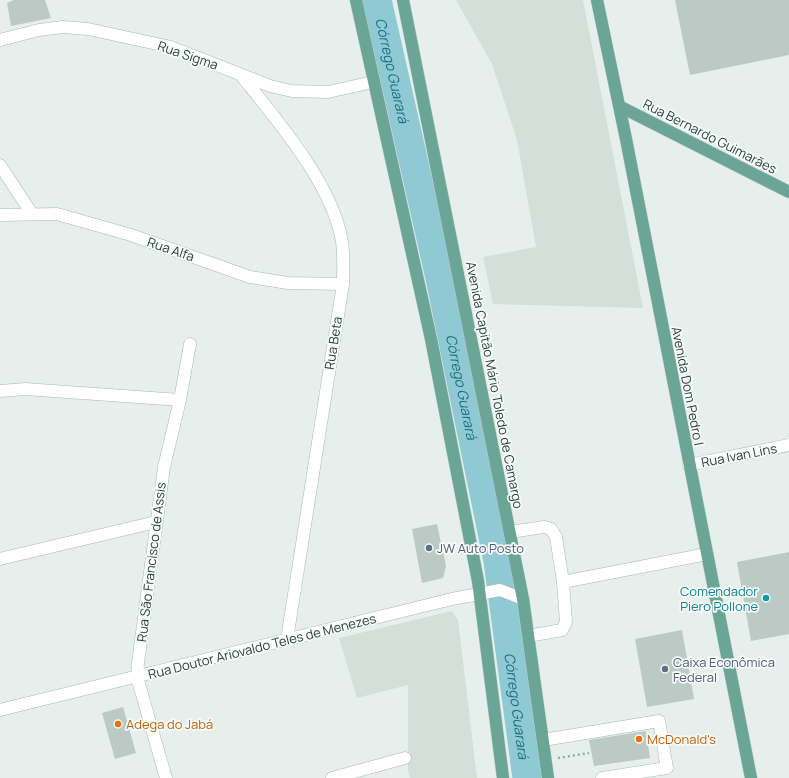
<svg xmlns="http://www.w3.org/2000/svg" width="789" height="778" font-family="Manrope,sans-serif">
	<rect width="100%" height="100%" fill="#e6efeb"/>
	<path fill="#d4dfda" d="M456,0H583L643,308L493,304L483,257L536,247L517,140L492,64Z
		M452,611L458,620L477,778H410L408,770V685L357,698L339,638Z"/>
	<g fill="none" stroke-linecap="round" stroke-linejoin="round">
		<path stroke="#8ec9d4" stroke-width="29" id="s1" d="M377,0L440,278L498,561L527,778"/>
	</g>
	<path fill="#bbcac4" d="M14,0H45L51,18L11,26L7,3Z
		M675,0H789V55L690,75Z
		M437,524L446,566L443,578L422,583L412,529Z
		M789,552V634L751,641L737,562Z
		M682,630L694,699L647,707L635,639Z
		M123,707L136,753L115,759L102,713Z
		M646,731L650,758L594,766L589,740Z"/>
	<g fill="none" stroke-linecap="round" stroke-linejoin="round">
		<defs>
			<path id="minor" d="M0,40L39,30L63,27L88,29L171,47L270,86L292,91L328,92L373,82
				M240,74C276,119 333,184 342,242C344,255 343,270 343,284L287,639
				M0,165L32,214
				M0,215L57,214L131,235L250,277L288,283L343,284
				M0,391L25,389L180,400
				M689,465L789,445
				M510,532L544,527L551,529L556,537L563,582L707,554
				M0,559L156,522
				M528,636L562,630L566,622L563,582
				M0,710L452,599L500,590L523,599
				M543,740L659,721L667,768L602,778
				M166,778L137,677L138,663L164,467L180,400L190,344
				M332,778L405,758"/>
			<path id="major" d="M356,0L431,339L478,581L503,778
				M403,0L523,599L548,778
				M597,0L626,139L751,778
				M619,106L789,192"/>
		</defs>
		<use href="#minor" stroke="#a8b8b2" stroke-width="13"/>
		<use href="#major" stroke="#c2cac8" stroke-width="13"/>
		<path stroke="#86b3a5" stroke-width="2.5" stroke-dasharray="2 3" stroke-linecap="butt" d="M558,758L589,753"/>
		<use href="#minor" stroke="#fff" stroke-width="12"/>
		<use href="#major" stroke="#6aa596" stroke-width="12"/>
	</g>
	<g fill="#5c6f8a" stroke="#f7fbf9" stroke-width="1.5">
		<circle cx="429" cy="548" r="4"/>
		<circle cx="665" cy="669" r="4"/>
	</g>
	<circle fill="#0f9aa8" stroke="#f7fbf9" stroke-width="1.5" cx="766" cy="598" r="4"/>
	<g fill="#e8710a" stroke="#f7fbf9" stroke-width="1.5">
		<circle cx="118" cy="724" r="4"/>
		<circle cx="639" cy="739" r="4"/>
	</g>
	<g text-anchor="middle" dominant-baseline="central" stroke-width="3.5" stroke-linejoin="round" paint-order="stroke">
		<g font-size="13" fill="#24423a" stroke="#f7fbf9">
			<text transform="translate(188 55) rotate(19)">Rua Sigma</text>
			<text transform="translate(710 136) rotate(27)">Rua Bernardo Guimarães</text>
			<text transform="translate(171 249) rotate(19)">Rua Alfa</text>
			<text transform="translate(333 343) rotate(-81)">Rua Beta</text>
			<text transform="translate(495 385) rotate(79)">Avenida Capitão Mário Toledo de Camargo</text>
			<text transform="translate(688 386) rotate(79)">Avenida Dom Pedro I</text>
			<text transform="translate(739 455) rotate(-11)">Rua Ivan Lins</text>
			<text transform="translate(151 562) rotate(-83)">Rua São Francisco de Assis</text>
			<text transform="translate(262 646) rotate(-14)">Rua Doutor Ariovaldo Teles de Menezes</text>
		</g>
		<g font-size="13" fill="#4e5e75" stroke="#f7fbf9" text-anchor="start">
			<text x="437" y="548">JW Auto Posto</text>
			<text x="673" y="662">Caixa Econômica<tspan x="673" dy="15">Federal</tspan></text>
		</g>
		<g font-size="13" fill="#0d838f" stroke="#f7fbf9" text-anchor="end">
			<text x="758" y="591">Comendador<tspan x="758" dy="15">Piero Pollone</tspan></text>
		</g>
		<g font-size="13" fill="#c56008" stroke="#f7fbf9" text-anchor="start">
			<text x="126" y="724">Adega do Jabá</text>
			<text x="647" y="739">McDonald's</text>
		</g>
		<g font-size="14" font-style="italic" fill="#1c6f80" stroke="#f7fbf9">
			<text stroke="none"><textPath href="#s1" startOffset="72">Córrego Guarará</textPath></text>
			<text stroke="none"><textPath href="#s1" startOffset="396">Córrego Guarará</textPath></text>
			<text stroke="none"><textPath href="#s1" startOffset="720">Córrego Guarará</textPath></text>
		</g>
	</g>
</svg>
